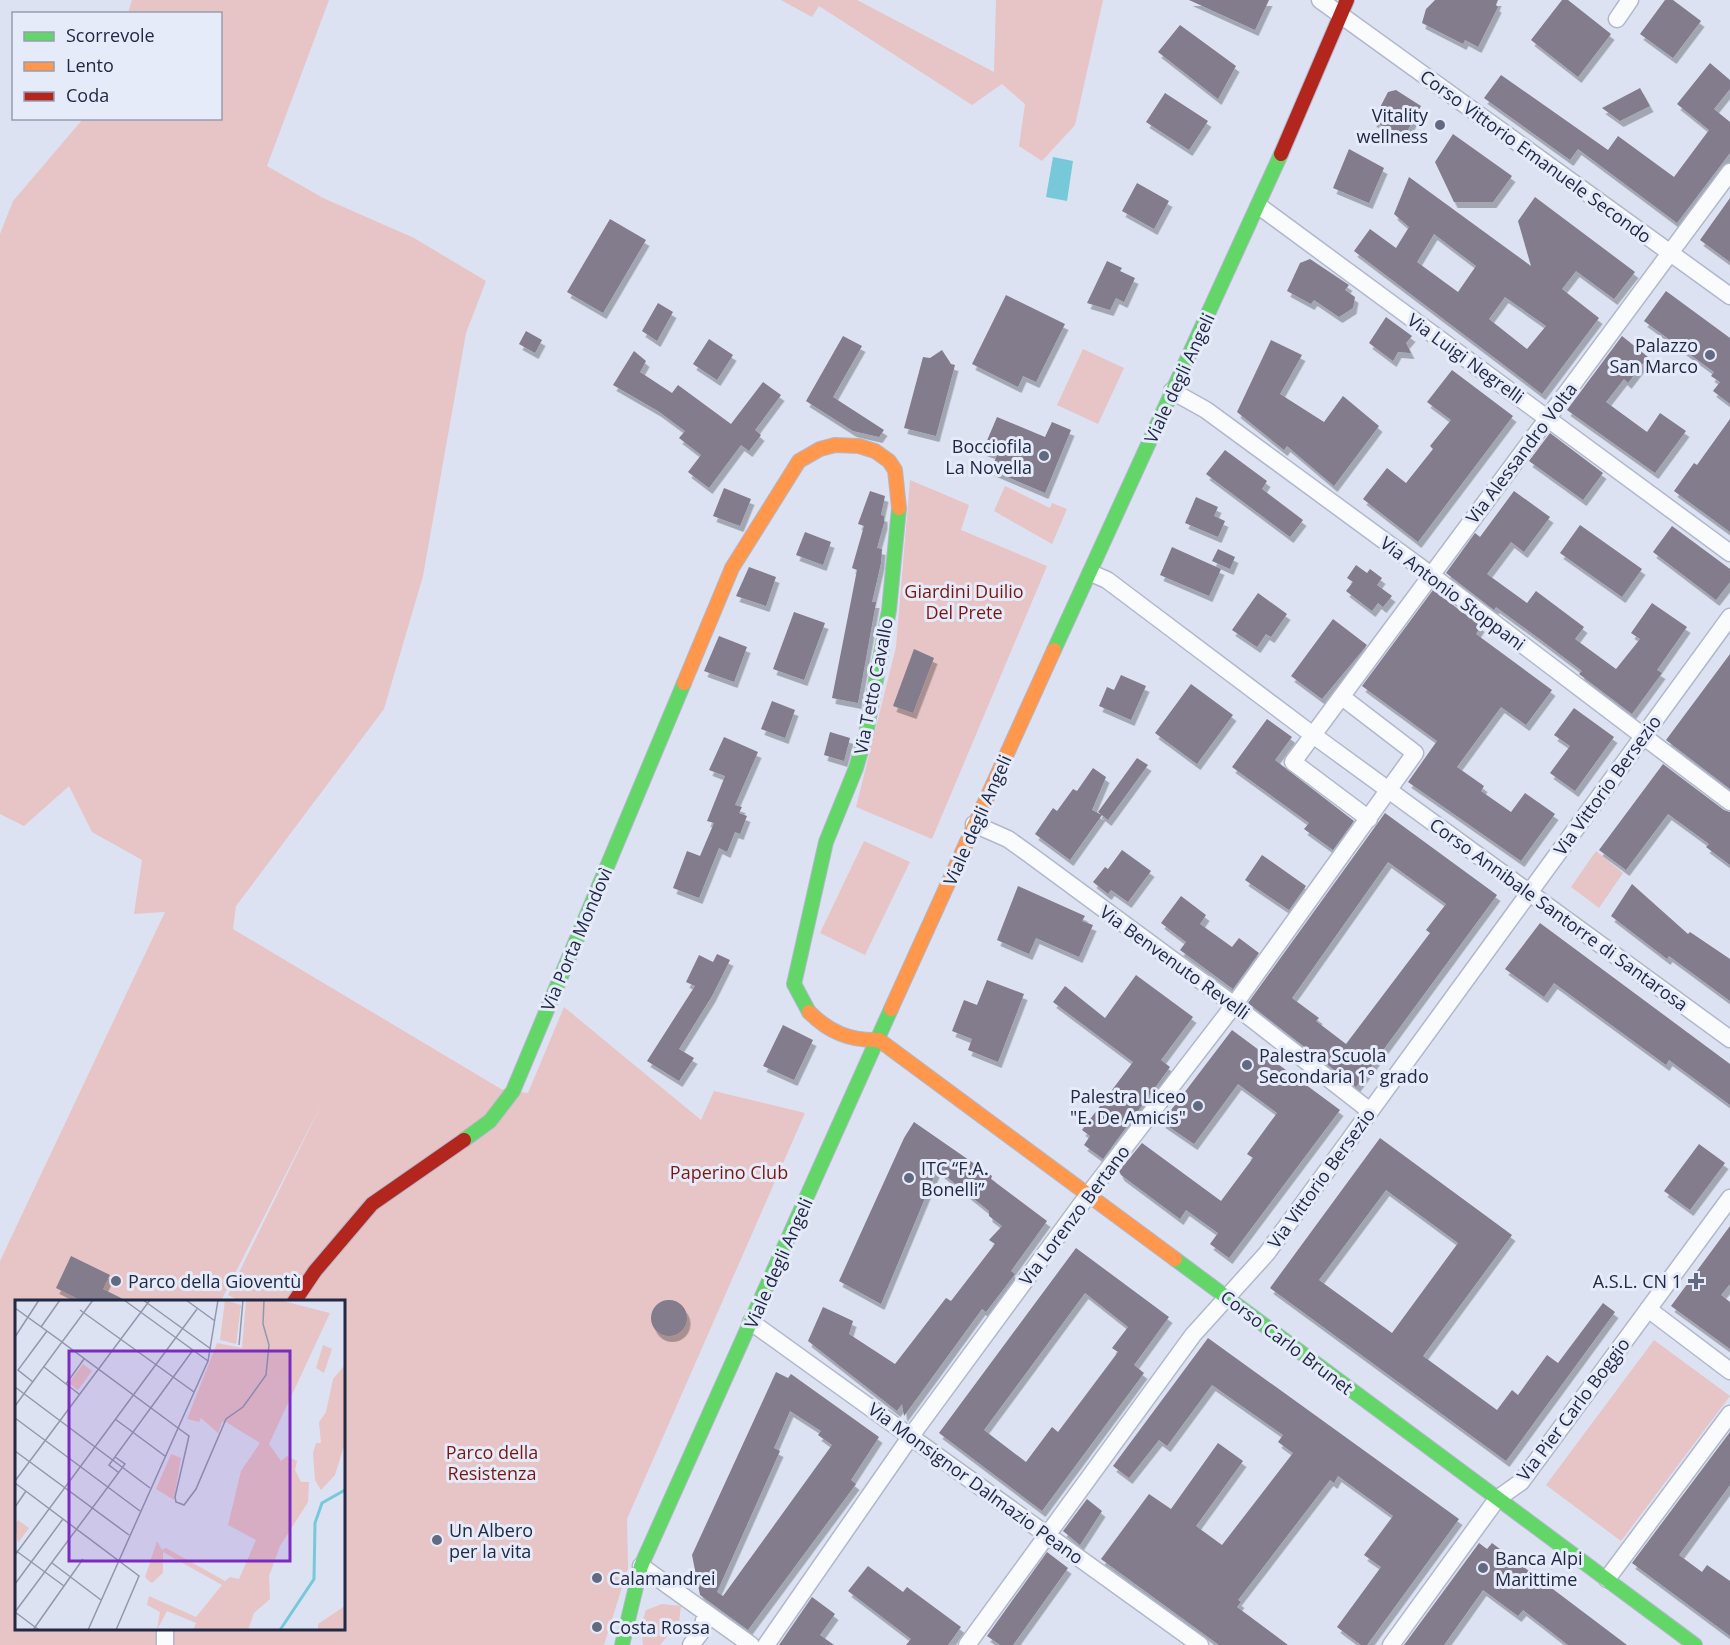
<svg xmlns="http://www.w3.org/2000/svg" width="1730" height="1645" font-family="'Open Sans',sans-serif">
	<defs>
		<filter id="shadow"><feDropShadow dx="3.5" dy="6" stdDeviation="0" flood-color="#0004"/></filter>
	</defs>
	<rect width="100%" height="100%" fill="#dce2f2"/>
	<path fill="#e7c4c5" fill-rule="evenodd" d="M132,0H329L267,166L323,198L414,238L486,281L466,333L423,576L384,709L236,906L233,929L501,1089L528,1093L564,1007L701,1120L714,1091L805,1113L627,1519L628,1568L604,1645H0V1261L165,912L134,914L142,860L92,832L69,786L24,826L0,814V234L13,201L83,119L220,118V14L128,13ZM324,1099L228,1295L240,1301L344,1302V1628H16V1302L221,1301Z
		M781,0H857L994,72L996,0H1103L1075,125L1042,161L1019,146L1025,104L1002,84L972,105L819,6L812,17Z
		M1083,349L1124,368L1098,424L1057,405Z
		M910,480L969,505L961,530L1047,566L932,839L856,807L896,647Z
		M1005,486L1050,508L1052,503L1067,509L1052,544L994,511Z
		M864,841L910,862L865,955L820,933Z
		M1596,851L1623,873L1599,908L1571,887Z
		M1654,1340L1730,1396L1621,1541L1546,1485Z
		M662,1604L681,1606L679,1622L660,1645H643L641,1625L646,1610Z"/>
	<path fill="#77c9da" d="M1053,157L1073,161L1067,201L1046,197Z"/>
	<path fill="#827b8c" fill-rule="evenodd" filter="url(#shadow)" d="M1189,0H1269L1255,30Z
		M1435,0H1498L1496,5L1498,7L1478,47L1465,40L1463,44L1422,23L1426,9Z
		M1562,0H1568L1611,34L1578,77L1531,40Z
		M1665,0H1673L1701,21L1673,58L1640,34Z
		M1180,25L1236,66L1218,99L1158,52Z
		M1710,63L1730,80V89L1714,109L1730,122V153L1677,223L1578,149L1570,160L1484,98L1501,75L1608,150L1618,136L1674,177L1709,130L1677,104Z
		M1640,88L1650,106L1620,121L1602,108Z
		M1396,90L1421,106L1404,137L1373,121L1388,92Z
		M1165,93L1208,121L1189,150L1146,122Z
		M1453,134L1512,176L1493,202H1454L1435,162Z
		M1349,149L1384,168L1369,203L1333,188Z
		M1409,177L1531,266L1518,221L1535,197L1635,272L1614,299L1576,271L1562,289L1599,318L1542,394L1354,251L1370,229L1396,248L1409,227L1394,214ZM1434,234L1476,266L1458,292L1417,262ZM1505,297L1546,326L1527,349L1489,319Z
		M1137,183L1169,201L1154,229L1122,211Z
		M1730,198V262L1700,240Z
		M610,219L646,240L603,313L567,292Z
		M1310,259L1349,285L1345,290L1355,297L1353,308L1339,317L1314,300L1311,304L1287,291L1300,263Z
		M1107,261L1122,268L1120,271L1135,278L1124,302L1116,298L1110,310L1087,303Z
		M1666,291L1730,338V404L1713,391L1720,382L1711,376L1714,372L1644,321Z
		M1006,295L1065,324L1036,382L1023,376L1018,387L972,364Z
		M658,303L673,312L657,341L642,331Z
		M1386,317L1412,336L1406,343L1411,353L1398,352L1393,361L1369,343Z
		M526,331L542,340L535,353L519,344Z
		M843,336L862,346L833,397L884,430L879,437L853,431L806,401Z
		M1622,336L1648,357L1628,383L1624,379L1606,402L1647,432L1660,413L1686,431L1655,473L1567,410Z
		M709,339L733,355L717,380L693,364Z
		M1271,340L1302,355L1280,394L1324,422L1343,396L1379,426L1334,486L1287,446L1284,450L1237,412Z
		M942,350L951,364L955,365L936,436L904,428L923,357L930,358Z
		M634,351L646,361L640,372L672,393L678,385L731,424L763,382L781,395L755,430L761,435L749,451L741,445L709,488L688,472L701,455L679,438L685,431L658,411L613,385Z
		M1452,370L1513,416L1418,542L1363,499L1387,468L1406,483L1433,449L1430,446L1451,420L1427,402Z
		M997,417L1045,437L1052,422L1071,430L1045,493L991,470L997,455L983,450Z
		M1730,419V532L1674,491L1694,463L1697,465Z
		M1550,433L1603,473L1583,500L1529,461Z
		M1225,450L1267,481L1262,489L1303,520L1290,537L1206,474Z
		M724,488L751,499L740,526L713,516Z
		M870,491L885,496L881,515L884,516V523L877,548L882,549L881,563L872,602H876L875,608L858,703L832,698L857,570L852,568L864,526L858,524Z
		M1514,491L1550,517L1524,552L1511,542L1487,574L1527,603L1536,591L1584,627L1575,639L1616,669L1640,639L1631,633L1652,603L1687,627L1657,670L1662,673L1632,714L1579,674L1582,671L1541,640L1496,607L1494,610L1446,573L1475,533L1480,537Z
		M1196,497L1218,507L1214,516L1225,521L1218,537L1185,523Z
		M1580,525L1642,569L1622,597L1560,553Z
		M1672,526L1730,569V582L1716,600L1653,552Z
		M805,532L831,542L823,565L796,555Z
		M1172,547L1221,569L1209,596L1160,575Z
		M1218,549L1235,557L1230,569L1212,561Z
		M1356,565L1367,573L1370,569L1382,578L1377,585L1392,596L1383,607L1378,603L1372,611L1346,591L1353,582L1347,578Z
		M749,567L776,577L766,606L736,596Z
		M1433,590L1481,626L1476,634L1552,690L1526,725L1501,707L1457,767L1484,786L1481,791L1511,812L1525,793L1555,814L1521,861L1408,782L1437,741L1362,686Z
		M1258,593L1287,614L1271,637L1266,634L1257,647L1232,630Z
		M794,612L825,623L804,680L773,669Z
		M1333,619L1367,645L1322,699L1291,676Z
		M719,636L747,647L734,682L704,671Z
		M914,649L934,658L913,713L893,706Z
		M1730,654V789L1666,740Z
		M1121,675L1146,686L1131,720L1099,706L1107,687L1114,690Z
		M1191,684L1233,715L1197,764L1155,733Z
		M772,701L795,710L785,738L761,729Z
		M1574,708L1614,737L1575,791L1550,773L1570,746L1554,735Z
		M1267,719L1292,737L1275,760L1354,821L1333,850L1304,829L1309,823L1232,767Z
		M830,732L850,738L844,761L824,755Z
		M724,737L758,752L735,805L742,807L739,813L747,816L740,834L735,832L727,852L719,848L699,898L673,888L687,851L700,856L714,823L707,821L725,776L709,770Z
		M1137,758L1148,765L1108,820L1098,812Z
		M1663,764L1724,810L1730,812V865L1706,847L1709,844L1668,814L1626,870L1599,850Z
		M1093,768L1106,777L1092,810L1102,815L1070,860L1035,834L1053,808L1057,811L1073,789L1077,791Z
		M1385,813L1497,895L1356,1087L1248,1003ZM1388,862L1446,904L1426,930L1430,933L1346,1044L1316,1021L1319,1018L1292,998Z
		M1122,850L1151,871L1128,902L1111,890L1108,894L1093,882L1105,867L1108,869Z
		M1262,855L1306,886L1289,910L1245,880Z
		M1632,884L1688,934L1690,932L1730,959V1001L1669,956L1667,959L1611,916Z
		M1018,886L1085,916L1082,921L1093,925L1079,957L1036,938L1029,954L997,940Z
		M1181,896L1206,915L1200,924L1232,947L1239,938L1259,953L1233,989L1180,950L1186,942L1161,923Z
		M1540,923L1730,1064V1105L1669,1060L1666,1065L1554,983L1544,997L1505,969Z
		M717,954L730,960L712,996L679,1049L694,1058L679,1081L647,1061L695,986L686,982L699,955L713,962Z
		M1136,975L1193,1017L1161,1060L1170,1067L1103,1159L1084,1145L1090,1136L1082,1130L1133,1062L1053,1002L1065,986L1105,1018Z
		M987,980L1024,994L998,1062L968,1050L972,1039L952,1031L964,1000L977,1005Z
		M783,1025L813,1040L794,1080L763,1066Z
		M1232,1030L1340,1110L1229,1258L1210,1244L1218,1233L1186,1210L1180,1219L1121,1175L1119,1171L1142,1143L1221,1201L1253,1158L1247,1154L1277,1113L1238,1084L1194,1144L1162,1122Z
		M914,1122L992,1176L991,1179L1047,1221L1011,1271L1015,1274L986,1312L982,1309L904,1416L902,1404L897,1411L808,1341L823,1307L853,1321L849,1334L895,1364L946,1298L951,1301L995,1244L989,1240L1002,1226L989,1216V1211L937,1169L881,1304L839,1281L904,1138Z
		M1380,1138L1512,1235L1423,1356L1497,1410L1512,1390L1518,1395L1547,1355L1558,1363L1603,1303L1615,1312L1506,1461L1270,1288ZM1386,1190L1458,1243L1392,1333L1319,1280Z
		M1699,1144L1725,1163L1690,1210L1664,1191Z
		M1730,1226V1284L1721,1295L1730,1302V1349L1671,1306Z
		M1076,1248L1169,1317L1134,1365L1144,1373L1042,1511L939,1433ZM1085,1293L1128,1327L1112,1348L1118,1352L1058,1432L1052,1427L1026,1462L984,1430Z
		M71,1256L110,1275L103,1289L129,1302H84L56,1288Z
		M651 1318a18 18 0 1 1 36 0a18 18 0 1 1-36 0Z
		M1208,1338L1459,1519L1367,1645H1361L1337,1627L1381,1567L1364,1555L1393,1516L1338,1476L1334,1483L1330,1480L1238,1600L1241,1602L1237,1607L1288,1645H1219L1101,1559L1149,1494L1171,1509L1218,1443L1243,1461L1196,1526L1222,1545L1293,1453L1278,1442L1283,1435L1212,1385L1167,1446L1159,1440L1129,1478L1113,1466Z
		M776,1372L788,1378L791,1374L879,1437L851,1480L856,1484L748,1630L700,1595L692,1555ZM790,1411L821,1431L818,1435L832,1445L723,1596L717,1592L780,1451L774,1448Z
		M1730,1432V1485L1679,1555L1702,1572L1707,1565L1730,1581V1636L1632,1563Z
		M1087,1499L1102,1511L1080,1545L1063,1531Z
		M1479,1543L1487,1549L1492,1543L1627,1645H1568L1523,1610L1518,1616L1483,1590L1444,1645H1404Z
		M1047,1552L1068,1568L1013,1645H1000L987,1636Z
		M868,1566L903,1592L907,1587L961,1627L948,1645H906L911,1639L848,1591Z
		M812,1597L835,1614L820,1635L834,1645H779Z"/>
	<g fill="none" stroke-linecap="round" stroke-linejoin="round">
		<defs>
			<path id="street" d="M1320,0L1730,296
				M1617,19L1630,0
				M1259,206L1730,553
				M1172,391L1206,410L1431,575L1730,802
				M1091,573L1107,580L1313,735L1730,1039
				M1369,819L1293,762L1730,172
				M974,824L1008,839L1029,854L1234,1005L1370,1111
				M1648,1309L1730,1371
				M751,1322L1200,1645
				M641,1566L751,1645
				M1607,1579L1730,1414
				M165,1645V1628
				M691,1645L701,1632L706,1613
				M766,1645L911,1436L1088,1195L1234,1005L1415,753L1342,697
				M967,1645L1193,1335L1267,1253L1730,617
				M1391,1645L1497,1499L1521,1482L1730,1198"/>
			<path id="fast" d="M1054,650L1281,154
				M809,1012L794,984L826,842L856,768L866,734L889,610L899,508
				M464,1140L490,1121L513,1091L684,683
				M1175,1259L1695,1645
				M622,1645L641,1566L891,1009"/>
			<path id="slow" d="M684,683L732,568L799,461L820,449L835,445L859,446L875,451L889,461L895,470L899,508
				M891,1009L1054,650
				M809,1012C829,1032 850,1041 879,1040
				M879,1040L1175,1259"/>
			<path id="jam" d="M1281,154L1347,0
				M294,1302L315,1271L372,1204L464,1140"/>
		</defs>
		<use href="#street" stroke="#b1b8cc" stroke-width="19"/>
		<use href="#fast" stroke="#b1b8cc" stroke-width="16"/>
		<use href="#slow" stroke="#b1b8cc" stroke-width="16"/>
		<use href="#jam" stroke="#b1b8cc" stroke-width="16"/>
		<use href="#street" stroke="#fafbfd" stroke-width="16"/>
		<use href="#fast" stroke="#63d668" stroke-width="14"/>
		<use href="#slow" stroke="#ff974d" stroke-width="14"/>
		<use href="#jam" stroke="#b3261e" stroke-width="14"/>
	</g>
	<g fill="#626a82" stroke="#e6ebfa" stroke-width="2">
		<circle cx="1440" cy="125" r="6"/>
		<circle cx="1710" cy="355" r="6"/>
		<circle cx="1044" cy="456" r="6"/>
		<circle cx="1247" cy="1065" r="6"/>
		<circle cx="1198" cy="1106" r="6"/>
		<circle cx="909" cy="1178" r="6"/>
		<circle cx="116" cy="1281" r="6"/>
		<path d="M1693 1272h6v6h6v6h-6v6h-6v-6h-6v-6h6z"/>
		<circle cx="437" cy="1540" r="6"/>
		<circle cx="1483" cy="1568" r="6"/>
		<circle cx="597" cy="1578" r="6"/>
		<circle cx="597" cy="1627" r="6"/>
	</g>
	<g text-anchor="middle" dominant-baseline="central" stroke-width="6" stroke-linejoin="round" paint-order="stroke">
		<g font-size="18" fill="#212945" stroke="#e6ebfa" text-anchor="start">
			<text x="1428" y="115" text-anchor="end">Vitality<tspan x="1428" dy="21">wellness</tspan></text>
			<text x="1698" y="345" text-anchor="end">Palazzo<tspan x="1698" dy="21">San Marco</tspan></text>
			<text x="1032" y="446" text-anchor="end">Bocciofila<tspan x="1032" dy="21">La Novella</tspan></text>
			<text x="1259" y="1055">Palestra Scuola<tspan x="1259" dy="21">Secondaria 1° grado</tspan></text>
			<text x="1186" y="1096" text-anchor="end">Palestra Liceo<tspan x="1186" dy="21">"E. De Amicis"</tspan></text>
			<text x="921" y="1168">ITC “F.A.<tspan x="921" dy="21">Bonelli”</tspan></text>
			<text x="128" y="1281">Parco della Gioventù</text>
			<text x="1682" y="1281" text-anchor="end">A.S.L. CN 1</text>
			<text x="449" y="1530">Un Albero<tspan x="449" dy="21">per la vita</tspan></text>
			<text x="1495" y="1558">Banca Alpi<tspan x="1495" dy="21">Marittime</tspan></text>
			<text x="609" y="1578">Calamandrei</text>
			<text x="609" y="1627">Costa Rossa</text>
		</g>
		<g font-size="18" fill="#212945" stroke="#e6ebfa">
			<text transform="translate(1536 156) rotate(36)">Corso Vittorio Emanuele Secondo</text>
			<text transform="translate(1466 358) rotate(36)">Via Luigi Negrelli</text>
			<text transform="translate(1179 378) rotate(-65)">Viale degli Angeli</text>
			<text transform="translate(1521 453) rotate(-53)">Via Alessandro Volta</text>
			<text transform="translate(1453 593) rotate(37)">Via Antonio Stoppani</text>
			<text transform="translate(873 686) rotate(-79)">Via Tetto Cavallo</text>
			<text transform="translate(1607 785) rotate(-54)">Via Vittorio Bersezio</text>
			<text transform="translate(977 820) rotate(-66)">Viale degli Angeli</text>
			<text transform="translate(1559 914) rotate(36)">Corso Annibale Santorre di Santarosa</text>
			<text transform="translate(576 939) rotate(-67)">Via Porta Mondovì</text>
			<text transform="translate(1175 962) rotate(36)">Via Benvenuto Revelli</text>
			<text transform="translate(1321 1178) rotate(-54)">Via Vittorio Bersezio</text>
			<text transform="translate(1074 1215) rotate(-53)">Via Lorenzo Bertano</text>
			<text transform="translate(778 1263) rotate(-66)">Viale degli Angeli</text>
			<text transform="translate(1287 1342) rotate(37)">Corso Carlo Brunet</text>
			<text transform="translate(1573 1409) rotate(-53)">Via Pier Carlo Boggio</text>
			<text transform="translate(976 1483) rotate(36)">Via Monsignor Dalmazio Peano</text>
		</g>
		<g font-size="18" fill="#7a180f" stroke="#e6ebfa">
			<text x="964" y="591">Giardini Duilio<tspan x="964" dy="21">Del Prete</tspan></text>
			<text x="729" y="1172">Paperino Club</text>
			<text x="492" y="1452">Parco della<tspan x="492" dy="21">Resistenza</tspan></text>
		</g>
	</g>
	<g transform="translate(15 1300)">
		<rect width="330" height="330" fill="#dce2f2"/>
		<path d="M210,0L226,5L221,44L205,40ZM231,0H264L315,13L254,144L266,161L272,156L282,161L280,170L286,182H294L293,202L265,246L254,276L255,299L239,313L233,330H178L181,323L152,311L142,330L145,312L132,305L134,296L181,317L207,285L148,252V273L137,283L134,281L130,277L142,241L147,250L151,248L210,281L215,277L224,279L241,240L213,225L226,171L245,143L211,122H207L203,133L186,118L184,122L172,119L202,43L227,48ZM308,45L317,49L309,73L301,68ZM68,64L77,71L63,90L54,83ZM330,65V143L320,175L306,190L300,180L298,153L301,143H306L304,122L311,112L318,79ZM156,154L166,158L159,200L141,189ZM3,220L14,228L3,243L0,224ZM330,306V330H303V324Z" fill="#e7c4c5"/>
		<path fill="none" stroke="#77c9da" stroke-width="3" d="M265,330L299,279L300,223L307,203L330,190"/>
		<path fill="none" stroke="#9198ad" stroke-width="1.5" d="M78,0L47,42L163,128M109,0L193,61M128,0L196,49M171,0L200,21M0,8L47,42L0,106M65,10L179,92M26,27L45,0M0,37L24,0M224,45L228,0M29,67L64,94M18,82L3,70L32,31M51,84L69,59M0,87L135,188M0,118L125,211M100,119L150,156M163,128L174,136L160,197L161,202L169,205L181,189L211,119L228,107L251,75L254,45L248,24L249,0M0,151L114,235M103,172L94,165L178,50M0,181L135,0M0,183L124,276L101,330M0,207L11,191M0,250L49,286M0,255L182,9M37,263L86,300M0,284L48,219M0,312L110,164L100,157M0,312L24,330M18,330L68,259M73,330L193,61L203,0"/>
		<path fill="#7b2cbf" fill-opacity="0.15" stroke="#7b2cbf" stroke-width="3" d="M54,51H275V261H54Z"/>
		<rect width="330" height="330" fill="none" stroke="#212945" stroke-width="3"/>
	</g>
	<rect x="12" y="12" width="210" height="108" fill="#e6ebfa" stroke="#979db2" stroke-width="1.5"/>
	<rect x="24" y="32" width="30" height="9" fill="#63d668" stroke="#979db2" stroke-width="1.5"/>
	<text x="66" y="42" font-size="18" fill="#212945">Scorrevole</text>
	<rect x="24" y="62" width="30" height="9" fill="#ff974d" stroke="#979db2" stroke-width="1.5"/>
	<text x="66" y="72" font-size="18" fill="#212945">Lento</text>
	<rect x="24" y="92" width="30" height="9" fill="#b3261e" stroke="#979db2" stroke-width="1.5"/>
	<text x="66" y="102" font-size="18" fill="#212945">Coda</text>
</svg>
